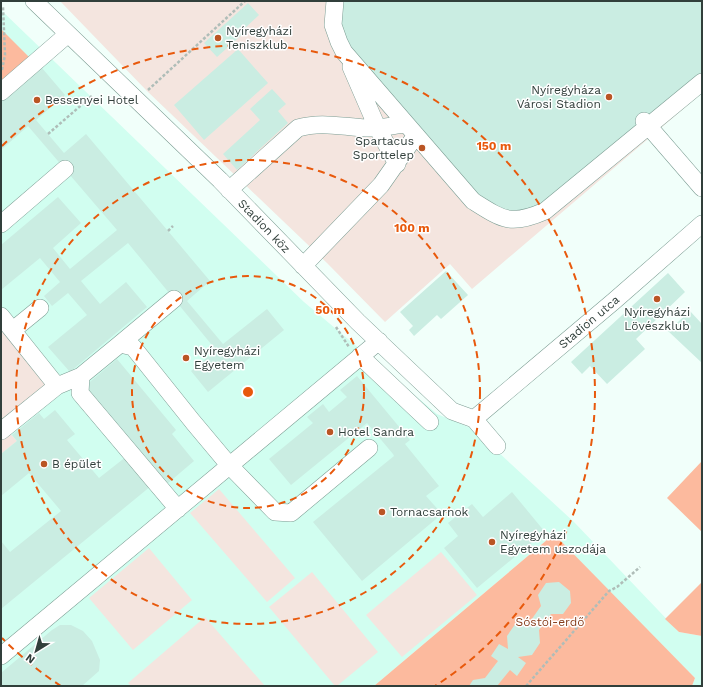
<svg xmlns="http://www.w3.org/2000/svg" width="703" height="687" font-family="'Work Sans',sans-serif">
	<rect width="100%" height="100%" fill="#f1fffa"/>
	<path fill="#d1fef0" d="M1,10L304,302L437,414L473,429L574,522L679,632L702,636V686H692L695,678L609,591L554,534L374,686H1Z"/>
	<path fill="#f4e5df" d="M60,1H702V93L472,289L450,264L385,322L327,263L147,91Z
		M1,322L53,386L5,428L17,441L1,454Z
		M219,489L295,578L267,602L190,513Z
		M149,548L192,600L133,650L89,598Z
		M441,552L477,595L402,657L366,615Z
		M312,572L378,652L337,686H335L269,607Z
		M205,617L265,686H131L128,683Z"/>
	<path fill="#fcba9e" d="M1,29L30,58L1,82Z
		M702,461V532L667,498Z
		M554,534L695,678L692,686H374Z
		M702,582V636L679,632L665,619Z"/>
	<path fill="#caede2" d="M340,1H702V72L559,191L538,206L516,213L500,211L480,199L347,45L341,29Z
		M248,3L259,15L243,30L245,32L217,57L204,43Z
		M238,49L268,83L204,140L174,105Z
		M42,68L65,95L36,120L64,153L86,134L168,231L210,281L187,301L223,344L267,309L284,330L208,392L191,371L216,350L128,243L81,281L100,304L126,282L147,307L70,372L48,347L87,315L68,293L52,306L44,296L60,282L40,258L1,290V245L58,197L81,223L53,248L70,269L117,230L28,126L1,150V102Z
		M272,89L286,104L278,111L288,123L237,170L223,154L260,120L250,109Z
		M446,271L468,295L441,319L437,315L414,336L409,330L413,326L400,312Z
		M668,273L685,292L636,339L645,349L607,384L590,366L582,374L571,362Z
		M690,311L702,324V363L668,331Z
		M117,359L176,430L172,434L194,461L167,484L85,386Z
		M357,376L410,440L405,444L439,486L426,496L442,514L362,581L313,522L394,456L393,454L367,423L291,485L269,459L313,423L307,417L323,404L329,412L347,397L340,390Z
		M55,410L75,434L67,440L99,478L127,456L151,486L1,609V541L10,552L61,511L29,473L1,496V454L17,441L12,435L39,413L44,419Z
		M512,492L545,532L477,588L444,548L458,536L448,523L472,504L483,517Z
		M559,582L570,591L571,603L563,614H551L539,630L540,643L532,655L518,657L526,663L517,676L510,670L497,686H469L473,680L485,678L498,661L491,656L499,644L508,649L507,636L516,623H529L541,606L538,595L546,583Z
		M60,625H71L83,631L92,641L100,660L99,671L82,686H1V673L52,630Z"/>
	<g fill="none" stroke-linecap="round" stroke-linejoin="round">
		<defs>
			<path id="minor" d="M34,1L220,180L358,322L452,411L474,419L497,446
				M335,1L333,25L339,42L344,52L473,201C503,220 511,226 545,211L702,82
				M351,67L377,127L397,164
				M1,92L68,34
				M644,121L702,188
				M229,190L298,128C322,121 342,127 366,128C379,129 394,125 406,124
				M1,224L65,169
				M303,266L381,185L416,135
				M1,316L57,386
				M13,330L40,308
				M120,344L174,299
				M360,356L430,422
				M474,419L614,301L702,224
				M1,431L57,386L81,376
				M178,509L80,393L81,376L120,344L133,347L193,422L229,465L275,512L291,513L369,448
				M1,656L379,341"/>
		</defs>
		<use href="#minor" stroke="#7c9d93" stroke-width="18"/>
		<path stroke="#afbdb8" stroke-width="2.5" stroke-dasharray="3 2" stroke-linecap="butt" d="M2,70L5,55L3,7
			M148,90L245,1
			M48,134L93,95
			M168,231L173,226
			M336,327L349,347
			M526,686L609,591L617,587L640,567"/>
		<use href="#minor" stroke="#fff" stroke-width="17"/>
	</g>
	<g fill="none" stroke="#e8590c" stroke-width="2" stroke-dasharray="7 5">
		<circle cx="248" cy="392" r="116"/>
		<circle cx="248" cy="392" r="232"/>
		<path d="M61 686A348 348 0 0 1 2 638M2 146A348 348 0 1 1 435 686"/>
	</g>
	<g fill="#ba5524" stroke="#fff" stroke-width="1.5">
		<circle cx="218" cy="38" r="4"/>
		<circle cx="609" cy="97" r="4"/>
		<circle cx="37" cy="100" r="4"/>
		<circle cx="422" cy="148" r="4"/>
		<circle cx="657" cy="299" r="4"/>
		<circle cx="186" cy="358" r="4"/>
		<circle cx="330" cy="432" r="4"/>
		<circle cx="44" cy="464" r="4"/>
		<circle cx="382" cy="512" r="4"/>
		<circle cx="492" cy="542" r="4"/>
	</g>
	<g text-anchor="middle" dominant-baseline="central" stroke-width="3" stroke-linejoin="round" paint-order="stroke">
		<g font-size="12" fill="#313f3b" stroke="#fff" text-anchor="start">
			<text x="226" y="31">Nyíregyházi<tspan x="226" dy="14">Teniszklub</tspan></text>
			<text x="601" y="90" text-anchor="end">Nyíregyháza<tspan x="601" dy="14">Városi Stadion</tspan></text>
			<text x="45" y="100">Bessenyei Hotel</text>
			<text x="414" y="141" text-anchor="end">Spartacus<tspan x="414" dy="14">Sporttelep</tspan></text>
			<text x="657" y="312" text-anchor="middle">Nyíregyházi<tspan x="657" dy="14">Lövészklub</tspan></text>
			<text x="194" y="351">Nyíregyházi<tspan x="194" dy="14">Egyetem</tspan></text>
			<text x="338" y="432">Hotel Sandra</text>
			<text x="52" y="464">B épület</text>
			<text x="390" y="512">Tornacsarnok</text>
			<text x="500" y="535">Nyíregyházi<tspan x="500" dy="14">Egyetem uszodája</tspan></text>
		</g>
		<g font-size="12" fill="#313f3b" stroke="#fff">
			<text transform="translate(264 226) rotate(46)">Stadion köz</text>
			<text transform="translate(589 322) rotate(-40)">Stadion utca</text>
		</g>
		<g font-size="12" fill="#863d1b" stroke="#fff">
			<text x="550" y="622">Sóstói-erdő</text>
		</g>
	</g>
	<circle cx="248" cy="392" r="6" fill="#e8590c" stroke="#fff" stroke-width="2"/>
	<g font-size="12" text-anchor="middle" font-weight="bold" fill="#e8590c" stroke="#fff" stroke-width="3" stroke-linejoin="round" paint-order="stroke">
		<text x="494" y="150">150 m</text>
		<text x="412" y="232">100 m</text>
		<text x="330" y="314">50 m</text>
	</g>
	<rect width="703" height="687" fill="none" stroke="#313f3b" stroke-width="4"/>
	<g transform="translate(36 651) rotate(217)" stroke="#ffffff" stroke-width="3" paint-order="stroke">
	<path d="M0-3L7 15L0 10L-7 15Z" fill="#313f3b"/>
	<text y="-6" font-size="11" font-weight="bold" text-anchor="middle" fill="#313f3b">N</text>
	</g>
</svg>
